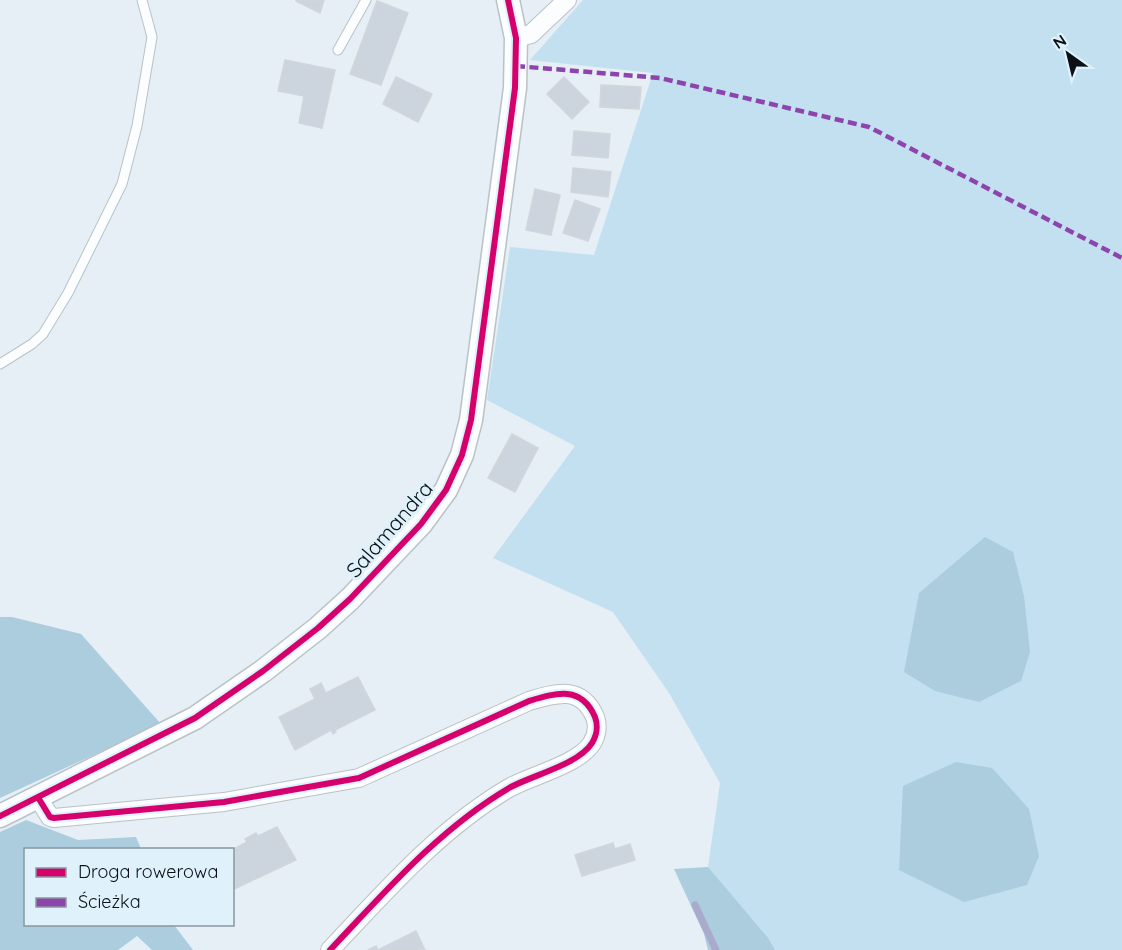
<svg xmlns="http://www.w3.org/2000/svg" width="1122" height="950" font-family="Quicksand,sans-serif">
	<rect width="100%" height="100%" fill="#e5eff5"/>
	<path fill="#c2e0ef" d="M583,0H1122V950H775L708,867L720,783L669,693L613,612L493,558L575,446L487,400L510,247L594,255L653,73L530,60Z"/>
	<path fill="#abcdde" d="M985,537L1013,552L1024,596L1030,652L1021,681L979,702L935,691L904,672L919,593Z
		M0,617H12L81,634L161,724L0,798Z
		M956,762L992,768L1029,809L1039,856L1027,885L964,902L899,870L903,786Z
		M26,820L78,840L136,837L141,849L26,850V924L174,925L193,950H152L137,936L118,950H0V832Z
		M708,867L768,938L775,950H708L704,934L674,869Z"/>
	<g fill="none" stroke-linecap="round" stroke-linejoin="round">
		<path stroke="#a9aacc" stroke-width="7" d="M695,905L716,950"/>
	</g>
	<path fill="#ccd5dd" stroke="#d0d6dc" stroke-width="1.5" d="M324,0L320,13L296,1V0Z
		M377,1L408,13L381,85L350,74Z
		M285,60L335,70L322,128L299,123L304,96L278,91Z
		M396,77L432,94L418,122L383,104Z
		M564,77L589,102L572,119L547,94Z
		M601,85L641,87L639,109L600,107Z
		M574,131L610,134L608,158L572,155Z
		M573,168L611,172L608,197L571,192Z
		M535,189L560,195L551,235L526,230Z
		M575,200L600,209L588,241L563,233Z
		M512,434L538,448L515,492L488,478Z
		M358,677L375,710L335,730L336,732L333,734L331,730L295,750L279,717L315,699L310,689L321,683L326,693Z
		M277,827L296,860L232,890V850L247,842L245,839L256,833L258,836Z
		M613,843L615,849L630,844L635,860L582,876L575,855Z
		M416,931L425,950H368L376,946L378,950Z"/>
	<g fill="none" stroke-linecap="round" stroke-linejoin="round">
		<defs>
			<path id="service" d="M338,50L366,0
				M0,364L32,344L43,334L68,293L122,184L137,126L152,37L142,0"/>
			<path id="minor" d="M516,38L531,34L567,0
				M39,799L50,817L54,818L224,802L359,778L529,701C556,693 581,685 595,717C598,725 597,735 592,743C578,765 532,775 509,788C439,829 385,892 330,950"/>
			<path id="tertiary" d="M0,816L195,718L263,671L318,628L350,599L421,524L446,490L462,455L471,420L515,88L516,38L508,0"/>
		</defs>
		<use href="#service" stroke="#bac2c6" stroke-width="11"/>
		<use href="#minor" stroke="#bac2c6" stroke-width="20"/>
		<use href="#tertiary" stroke="#bac2c6" stroke-width="25"/>
		<use href="#service" stroke="#fbfdfe" stroke-width="9"/>
		<use href="#minor" stroke="#fbfdfe" stroke-width="18"/>
		<use href="#tertiary" stroke="#fbfdfe" stroke-width="22"/>
		<path stroke="#8e44ad" stroke-width="4.5" stroke-dasharray="9 4.5" stroke-linecap="butt" d="M516,66L660,78L869,127L1122,258"/>
		<defs>
			<path id="cycleway" d="M39,799L50,817L54,818L224,802L359,778L529,701C556,693 581,685 595,717C598,725 597,735 592,743C578,765 532,775 509,788C439,829 385,892 330,950
				M0,816L195,718L263,671L318,628L350,599L421,524L446,490L462,455L471,420L515,88L516,38L508,0"/>
		</defs>
		<use href="#cycleway" stroke="#dff1fb" stroke-width="10"/>
		<use href="#cycleway" stroke="#d6006c" stroke-width="6"/>
	</g>
	<g text-anchor="middle" dominant-baseline="central" stroke-width="6" stroke-linejoin="round" paint-order="stroke">
		<g font-size="21" fill="#0a1013" stroke="#dff1fb">
			<text transform="translate(389 529) rotate(-49)">Salamandra</text>
		</g>
	</g>
	<rect x="24" y="848" width="210" height="78" fill="#dff1fb" stroke="#8a979e" stroke-width="1.5"/>
	<rect x="36" y="868" width="30" height="9" fill="#d6006c" stroke="#8a979e" stroke-width="1.5"/>
	<text x="78" y="878" font-size="18" fill="#0a1013">Droga rowerowa</text>
	<rect x="36" y="898" width="30" height="9" fill="#8e44ad" stroke="#8a979e" stroke-width="1.5"/>
	<text x="78" y="908" font-size="18" fill="#0a1013">Ścieżka</text>
	<g transform="translate(1068 54) rotate(326)" stroke="#dff1fb" stroke-width="4.5" paint-order="stroke">
	<path d="M0-4.5L10 22L0 15L-10 22Z" fill="#0a1013"/>
	<text y="-9" font-size="16" font-weight="bold" text-anchor="middle" fill="#0a1013">N</text>
	</g>
</svg>
